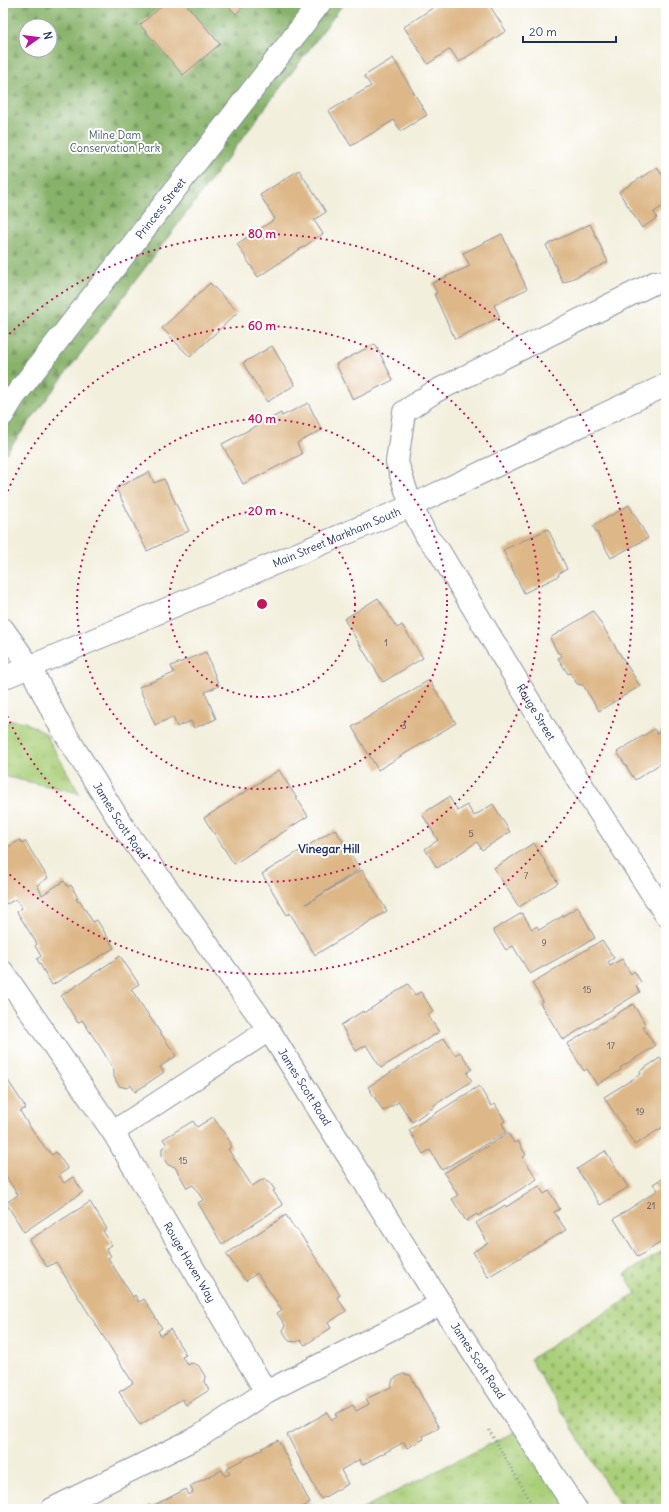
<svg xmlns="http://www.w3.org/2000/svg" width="669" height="1512" font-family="Delius,sans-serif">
	<defs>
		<pattern id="grass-tufts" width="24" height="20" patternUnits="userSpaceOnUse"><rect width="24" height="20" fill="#aacf79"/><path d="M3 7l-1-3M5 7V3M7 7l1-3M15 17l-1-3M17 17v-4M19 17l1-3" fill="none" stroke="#92b26b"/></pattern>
		<pattern id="forest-firs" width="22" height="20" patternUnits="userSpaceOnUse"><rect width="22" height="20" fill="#87b269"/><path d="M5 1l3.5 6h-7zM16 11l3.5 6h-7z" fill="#6e915a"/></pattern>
		<pattern id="cemetery-stones" width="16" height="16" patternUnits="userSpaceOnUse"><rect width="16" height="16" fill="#aacf79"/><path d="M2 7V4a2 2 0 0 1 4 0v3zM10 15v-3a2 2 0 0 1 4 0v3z" fill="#92b26b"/></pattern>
	</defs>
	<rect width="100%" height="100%" fill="#fff"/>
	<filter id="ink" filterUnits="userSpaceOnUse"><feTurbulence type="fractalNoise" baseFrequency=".025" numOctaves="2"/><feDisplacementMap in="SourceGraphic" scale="8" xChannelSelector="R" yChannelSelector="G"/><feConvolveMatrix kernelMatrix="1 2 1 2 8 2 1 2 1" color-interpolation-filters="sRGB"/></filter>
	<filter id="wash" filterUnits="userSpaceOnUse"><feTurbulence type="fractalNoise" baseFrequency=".012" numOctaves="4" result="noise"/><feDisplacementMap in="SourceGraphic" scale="16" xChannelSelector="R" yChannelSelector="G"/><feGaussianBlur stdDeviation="0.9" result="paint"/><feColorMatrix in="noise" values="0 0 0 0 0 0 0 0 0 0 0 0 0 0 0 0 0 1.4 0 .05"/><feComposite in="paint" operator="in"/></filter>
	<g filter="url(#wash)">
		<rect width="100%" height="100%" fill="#f3efdd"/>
		<path fill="url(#grass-tufts)" stroke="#627f6c" d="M13,720L25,722L45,733L79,793L3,776V724Z
			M522,1428L576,1509H361Z"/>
		<path fill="url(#forest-firs)" stroke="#517064" fill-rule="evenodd" d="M3,3H344L3,457ZM26,26H50V50H26Z"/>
		<path fill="url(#cemetery-stones)" stroke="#627f6c" d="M666,1249V1505L659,1509H622L530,1359L636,1294L625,1274Z"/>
		<g id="blocks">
			<path fill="#ddb787" d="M165,3H185L220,44L183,75L140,25Z
				M225,3H246L236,14Z
				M440,3H488L506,31L459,62L450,49L428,64L404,27Z
				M393,58L427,115L401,131L394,120L351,146L329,111L371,86L364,76Z
				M657,167L666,181V204L654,212L657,218L642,228L619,192Z
				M299,170L326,212L314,220L323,234L258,277L237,244L275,219L260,195Z
				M590,224L608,262L563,283L546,245Z
				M502,234L527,289L494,305L500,317L455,339L434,294L437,293L432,283L470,266L463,253Z
				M210,283L238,312L190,357L162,328Z
				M375,344L393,380L353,400L336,364Z
				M272,346L295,385L267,402L243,363Z
				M308,403L322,430L297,443L302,454L243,484L222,444L281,413L282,416Z
				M149,472L154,483L164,479L189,531L147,551L116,488Z
				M629,505L648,538L611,558L593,526Z
				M548,529L567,569L558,574L559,576L524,593L503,550Z
				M378,598L397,628L402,625L423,658L383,682L344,619Z
				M593,611L640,686L599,711L583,685L577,684L570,673L568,674L558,658L562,656L561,654L558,653L550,638Z
				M206,652L219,686L205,692L216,719L194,728L191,721L177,727L173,717L155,725L139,687L174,673L171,666Z
				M429,680L456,723L378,770L352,727Z
				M666,728V760L635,780L617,752L654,729L657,734Z
				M279,770L308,816L234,864L204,818Z
				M449,797L458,811L467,805L474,816L493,804L510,832L482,850L477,842L437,868L425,849L438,840L422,814Z
				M335,829L360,869L306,904L362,870L387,911L315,955L290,913L287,915L262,874Z
				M20,840L22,843L25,841L48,878L37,885L42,895L64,881L68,887L71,885L78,898L76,899L78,902L80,901L93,922L97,920L114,948L52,985L37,959L41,956L35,946L37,944L17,912L22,908L16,899L7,904L3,898V850Z
				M534,843L558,883L519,907L494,868Z
				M578,907L595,938L530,974L513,946L506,950L493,930L522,913L532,929L537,926L539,930Z
				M602,940L614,958L608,962L610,966L622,959L631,974L634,971L641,982L636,986L640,992L563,1040L540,1003L543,1001L532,983Z
				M120,956L139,984L131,989L176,1056L160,1067L164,1072L135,1092L131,1085L127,1088L119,1086L114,1077V1070L101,1048L82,1020L78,1023L61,996Z
				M408,984L415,995L421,992L433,1011L428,1015L439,1032L381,1068L366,1045L356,1051L341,1025L363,1011L364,1013Z
				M633,1004L646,1025L643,1027L655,1046L620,1068L621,1070L597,1085L587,1069L584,1071L567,1044Z
				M444,1038L455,1055L460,1052L472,1069L467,1073L472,1081L434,1105V1107L412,1122L399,1102L383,1111L368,1087Z
				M660,1058L662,1061L666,1058V1125L635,1145L604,1097L641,1074L640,1071Z
				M3,1073L26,1108L20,1111L28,1124L46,1149H47L52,1155L56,1152L68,1169L59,1175L64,1183L73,1177L83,1192L24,1232L6,1203L18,1195L3,1172Z
				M479,1086L491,1106L495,1104L505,1121L502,1123L506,1132L442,1170L430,1150L423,1154L409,1130Z
				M213,1117L231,1143L230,1144L232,1147L228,1149L252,1186L265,1178L267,1181L268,1180L275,1190L273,1191L283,1205L222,1244L198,1203L203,1200L194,1186L193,1185L187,1188L175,1167L168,1165L162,1156V1148L167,1145L163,1139L193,1121L197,1127Z
				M508,1133L514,1143L518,1141L526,1155L523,1157L537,1179L478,1216L477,1214L466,1221L452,1199L458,1195L444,1173Z
				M605,1151L628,1187L600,1205L577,1169Z
				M666,1176V1239L638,1257L614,1219L658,1190L653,1184Z
				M539,1186L544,1194L549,1191L560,1209L554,1212L566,1230L488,1277L473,1252L488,1243L476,1223L505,1205L506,1207Z
				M90,1202L107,1229L103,1231L112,1245L106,1248L111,1256L108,1258L133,1297L135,1295L139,1302L144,1299L162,1328L158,1331L161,1336L170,1329L186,1355L182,1357L188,1365L191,1363L198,1365L205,1376L204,1382L209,1390L186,1405L182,1399L140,1425L119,1392L133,1383L56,1262L47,1267L29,1240Z
				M286,1215L295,1229H297L340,1295L337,1297L346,1311L328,1323L331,1328L305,1345L300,1340L296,1342L289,1341L283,1331L285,1325L277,1313L282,1310L257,1273L246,1281L226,1254Z
				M403,1374L410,1375L439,1428L423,1436L424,1439L407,1448L404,1442L362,1465L360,1459L341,1470L348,1484L321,1499L287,1435L328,1412L332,1420L337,1417L336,1414L353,1405L356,1411L369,1404L366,1399L391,1387L393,1379Z
				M278,1440L310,1503L299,1509H143L150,1505L151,1507L186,1489L189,1495L193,1492L190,1486L222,1470L225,1476L230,1474L227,1468L263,1449L262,1448Z"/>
		</g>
	</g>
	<g filter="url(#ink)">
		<use href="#blocks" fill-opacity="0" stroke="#878f9e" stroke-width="1"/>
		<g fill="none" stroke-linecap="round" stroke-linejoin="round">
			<defs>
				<g id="minor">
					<path id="s1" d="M656,282L434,392L404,412L397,462L411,506L427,537L439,551L557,747L666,915"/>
					<path id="s2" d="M3,415L14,397L320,3"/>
					<path id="s3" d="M3,629L30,667L58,722L124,828L269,1030L441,1304L576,1509"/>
					<path id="s4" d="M3,972L113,1132L266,1392"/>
					<path d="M113,1132L269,1030"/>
					<path d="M52,1509L200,1436L266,1392L441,1304"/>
				</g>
				<g id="major">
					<path id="s5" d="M3,678L411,506L666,385"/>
				</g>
			</defs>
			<use href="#minor" stroke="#878f9e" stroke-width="24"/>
			<use href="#major" stroke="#878f9e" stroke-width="24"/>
			<path stroke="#878f9e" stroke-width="2.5" stroke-dasharray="1 3" stroke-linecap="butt" d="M489,1430L535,1509"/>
			<use href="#minor" stroke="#fff" stroke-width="22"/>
			<use href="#major" stroke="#fff" stroke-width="22"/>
		</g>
	</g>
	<g fill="none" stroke="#c2185b" stroke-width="2" stroke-dasharray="2 4">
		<circle cx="262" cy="604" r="93"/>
		<circle cx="262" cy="604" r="185"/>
		<path d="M3 502A278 278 0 1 1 3 706"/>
		<path d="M5 338A370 370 0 1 1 5 870"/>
	</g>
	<g text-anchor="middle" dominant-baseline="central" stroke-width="4" stroke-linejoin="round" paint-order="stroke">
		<g font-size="9" fill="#4c5168">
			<text x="386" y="642">1</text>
			<text x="404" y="725">3</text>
			<text x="471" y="833">5</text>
			<text x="526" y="875">7</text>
			<text x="544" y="942">9</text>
			<text x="587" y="989">15</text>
			<text x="611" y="1045">17</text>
			<text x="640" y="1111">19</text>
			<text x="183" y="1160">15</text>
			<text x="651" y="1205">21</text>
		</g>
		<g font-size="11" fill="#465f66" stroke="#fff">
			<text x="115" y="135">Milne Dam<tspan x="115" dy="13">Conservation Park</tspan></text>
		</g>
		<g font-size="11" fill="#1b2f5e" stroke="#fff">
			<text stroke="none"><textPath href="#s2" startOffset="260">Princess Street</textPath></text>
			<text stroke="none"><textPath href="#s5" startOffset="362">Main Street Markham South</textPath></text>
			<text stroke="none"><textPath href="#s1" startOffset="622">Rouge Street</textPath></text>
			<text stroke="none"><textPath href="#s3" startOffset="225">James Scott Road</textPath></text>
			<text stroke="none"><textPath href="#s3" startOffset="549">James Scott Road</textPath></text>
			<text stroke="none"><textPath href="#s4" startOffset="345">Rouge Haven Way</textPath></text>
			<text stroke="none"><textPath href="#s3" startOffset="873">James Scott Road</textPath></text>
		</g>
		<g font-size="12" font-weight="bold" fill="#1b2f5e" stroke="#fff">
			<text x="329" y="848">Vinegar Hill</text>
		</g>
	</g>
	<circle cx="262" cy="604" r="6" fill="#c2185b" stroke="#fff" stroke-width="2"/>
	<g font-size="12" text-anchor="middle" font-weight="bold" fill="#c2185b" stroke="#fff" stroke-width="4" stroke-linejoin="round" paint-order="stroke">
		<text x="262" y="238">80 m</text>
		<text x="262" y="330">60 m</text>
		<text x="262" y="423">40 m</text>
		<text x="262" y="515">20 m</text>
	</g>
	<rect width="669" height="1512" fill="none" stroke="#fff" stroke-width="16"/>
	<g transform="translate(38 38) rotate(76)"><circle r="19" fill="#ffffff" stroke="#a4acbf"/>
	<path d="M0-3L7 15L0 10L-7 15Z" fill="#b5179e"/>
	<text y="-6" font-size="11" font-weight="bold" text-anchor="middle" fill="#1b2f5e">N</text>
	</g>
	<path d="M523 36v6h93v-6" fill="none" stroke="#1b2f5e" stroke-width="2"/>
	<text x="529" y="36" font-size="12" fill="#1b2f5e" stroke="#ffffff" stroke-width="3" paint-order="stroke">20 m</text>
</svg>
